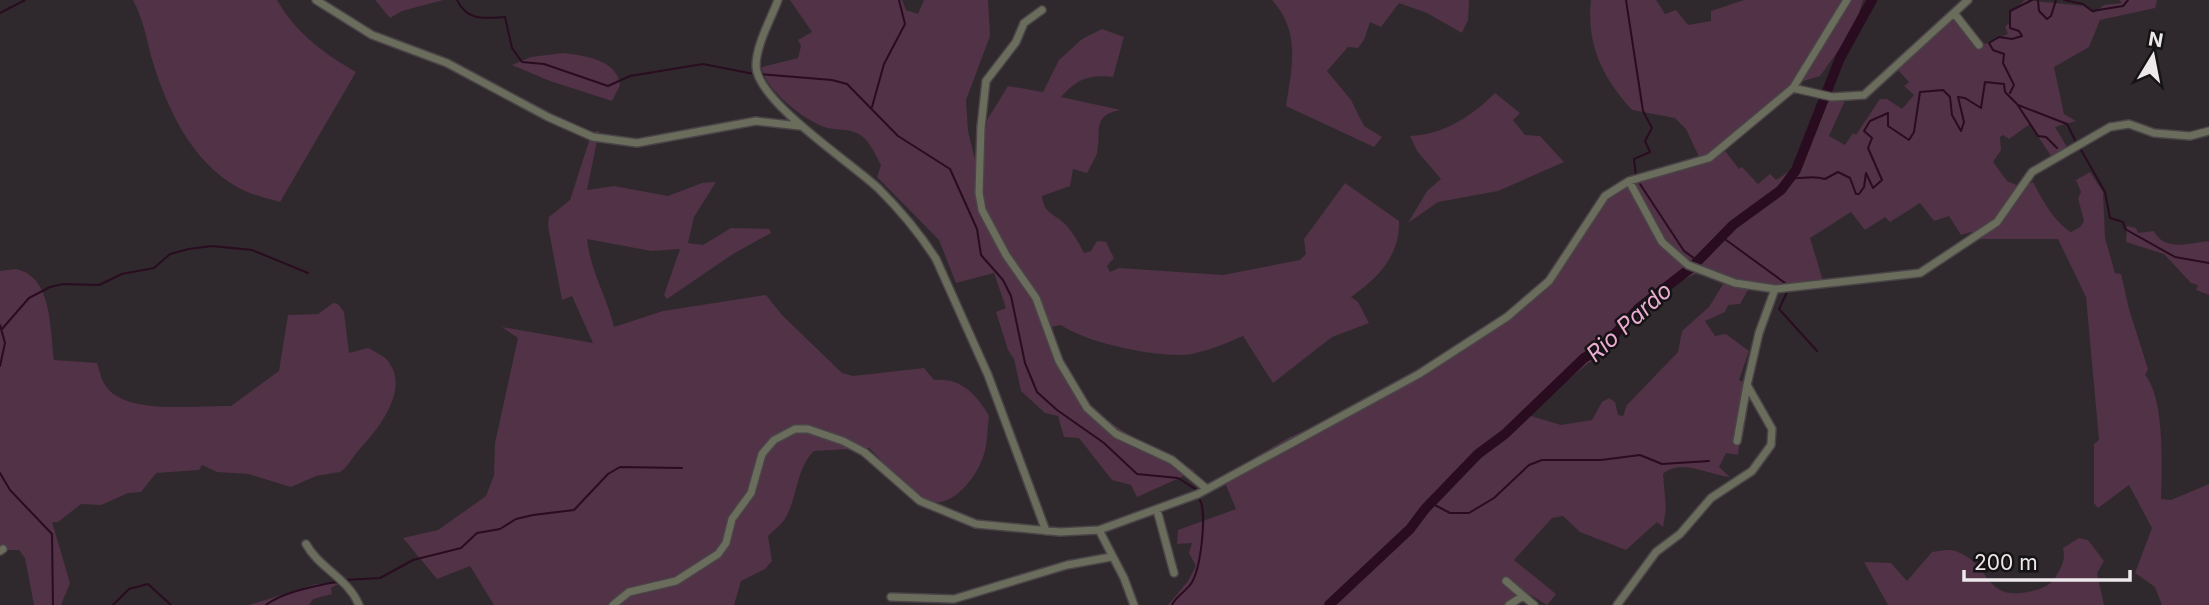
<svg xmlns="http://www.w3.org/2000/svg" width="2209" height="605" font-family="Inter,sans-serif">
	<rect width="100%" height="100%" fill="#2f292d"/>
	<path fill="#513246" fill-rule="evenodd" d="M133,0H277C296,33 323,53 356,72L280,202C267,198 251,195 239,188C191,162 166,107 151,56C146,36 143,19 133,0Z
		M375,0H443L402,11L390,18Z
		M790,0H902L906,10L918,14L924,0H988L990,36L966,100L968,131L976,164L982,163L987,120L1008,86L1043,92L1059,60L1082,39L1102,29L1124,37L1113,77C1089,74 1077,79 1061,97L1121,110C1090,115 1102,133 1097,153C1095,159 1090,167 1087,173L1073,169L1070,186L1042,196C1044,215 1056,214 1066,225C1073,233 1079,243 1084,253L1091,251L1097,241L1106,242L1114,258L1107,266L1110,272L1119,268L1223,275L1300,260L1306,254L1304,239L1345,183L1399,221C1400,256 1378,278 1351,297L1358,302L1369,323L1332,337L1273,383L1243,336C1227,343 1210,350 1192,354C1161,359 1086,343 1061,325L1051,327C1055,341 1057,357 1063,369C1089,423 1148,443 1195,471L1137,497L1131,485L1112,480L1079,438L1064,437L1058,416L1045,413L1021,391L1014,359L1008,350L996,312L1006,308L994,273L956,283L939,240L877,177L881,165C876,156 871,144 863,137C849,126 836,132 822,126C803,119 763,88 762,67L798,58L801,46L798,40L812,32Z
		M1272,0H1469L1468,20L1462,33L1427,13L1399,3L1381,27L1370,22L1364,40L1358,48L1348,47L1327,71L1351,100L1364,126L1382,137L1374,147L1286,106C1292,67 1301,32 1272,0Z
		M1591,0H1656L1665,14L1676,10L1688,25L1711,21V11L1744,0H1863L1854,29L1820,76L1797,83L1784,92L1722,147L1739,169L1742,167L1758,184L1770,174L1776,180L1796,167L1819,99L1823,94L1847,96L1829,136L1845,145L1853,133L1856,135L1880,99H1887L1902,109L1914,95L1904,86L1909,82L1895,67L1954,12L1985,44L2008,34L2005,27L2011,21L2009,14L2025,0L2084,6L2094,13L2104,5L2122,3L2119,0H2157L2155,8L2100,20L2089,47L2054,67L2064,114L2076,121L2055,127L2067,147L2051,156L2030,124L2009,139L2003,135L2000,137L2001,150L1993,162L2007,181L2021,187L2033,182C2042,199 2054,222 2071,232L2080,227L2084,221L2078,198L2081,192L2076,180L2090,172L2103,192L2105,238L2115,273L2121,274L2129,309L2148,369L2145,375C2165,398 2162,469 2161,499L2171,500L2209,484V605H2162L2155,587L2135,573L2152,528L2129,485L2098,508L2094,503V444L2099,440L2086,297L2058,239H1976L1971,232L1961,235L1949,216L1934,221L1920,203L1890,222L1885,217L1865,230L1851,212L1810,238L1823,281L1781,290L1752,283L1740,304L1728,305L1725,312L1705,321L1715,336L1726,334L1749,351L1739,380L1748,384L1738,455L1726,453L1719,467L1730,477C1710,475 1680,458 1663,474L1666,508L1663,527L1657,522L1626,550L1580,532L1563,516L1552,518L1514,560L1556,594L1547,605L1529,594L1518,605H1168L1188,581L1196,566L1189,553L1192,543L1177,544L1178,530L1236,509L1225,483L1209,484L1290,437L1379,398L1483,332L1542,286L1601,202L1640,180L1702,163L1686,129L1675,118L1632,110C1603,78 1586,45 1591,0ZM1696,274L1725,281L1709,307L1682,331L1678,352L1627,405L1623,416L1618,415L1615,402L1609,398L1602,402L1592,420L1561,425L1531,416L1529,413C1556,388 1585,367 1613,343C1641,318 1659,287 1696,274Z
		M564,53C584,56 617,59 620,85L612,101L550,81L512,65L531,57Z
		M1495,93L1520,113L1513,120L1525,135L1540,136L1564,162L1498,191L1438,202L1408,223L1427,191L1441,179L1417,151L1410,136C1443,135 1472,116 1495,93Z
		M599,131L587,190L614,186L668,196L702,183L716,182L694,217L688,243L703,245L731,228L769,229L771,233L733,254L667,299L664,295L680,249L651,251L587,239C590,270 607,297 614,327L663,311L766,295L782,315L842,373L853,376L924,368L934,380C960,377 977,394 989,416C987,429 988,441 984,454C978,476 951,512 926,500C902,488 887,465 869,448L814,451C797,467 798,494 787,515C782,525 776,528 768,536L772,561L765,569L741,581L734,605H494L470,566L437,579L403,538L438,530L486,496L494,475L495,443L518,338L502,327L593,343L572,296L562,300L548,226L549,217L570,200L592,132Z
		M2127,226L2136,228L2138,233L2154,231C2164,252 2190,243 2209,241V295L2196,290L2198,285L2191,283L2164,254L2126,242Z
		M15,269C53,275 50,331 54,360L97,363C100,372 101,381 108,389C131,415 198,405 231,406L279,371L288,315L318,314L333,303L338,304L344,312L349,353L368,348C375,352 386,356 390,364C409,392 376,432 358,451C351,459 349,466 340,472L316,476L291,487L248,474L217,472L202,465L199,470L156,473L141,492L128,493L101,505L81,504L58,522H52L70,583L61,605H34L25,558L19,550H0V271Z
		M2079,538L2088,540L2104,561L2097,573L2104,605H1888L1864,562L1891,563L1907,581L1932,552C1940,551 1949,548 1958,552C1993,566 1983,603 2032,591C2041,589 2049,586 2055,578C2061,568 2066,560 2063,548Z
		M316,584H338L331,588L332,594L313,599L309,605H249Z"/>
	<g fill="none" stroke-linecap="round" stroke-linejoin="round">
		<path stroke="#2a0c20" stroke-width="2" d="M457,0C468,22 485,18 505,17L512,48L522,62L544,64L608,86L630,76L703,64L754,74
			M1626,0L1643,111L1652,128L1645,141L1650,152L1634,159L1636,176
			M2038,0L2039,11L2047,19L2051,16L2056,0
			M2064,0L2083,4L2092,11L2123,6L2128,0
			M0,13L25,0
			M760,74L832,80L847,84L898,136L950,169L977,229L981,255L1003,280L1011,296L1025,363L1037,392L1057,410L1104,443L1137,474L1178,478L1197,490
			M2010,93L2014,85L2003,63L2004,54L1993,50L1989,43L1999,37L2012,39L2022,36L2019,31L2010,28V11L2032,0
			M2018,105L2067,124L2075,140
			M872,107L884,64L905,24L899,0
			M2080,148L2105,192L2110,218L2123,222L2125,229L2175,257L2209,263
			M1790,178C1803,179 1812,175 1825,179L1838,172L1850,178L1856,194H1859L1864,187L1866,173L1873,188L1882,180L1868,148L1872,138L1864,131L1870,121L1888,113V126L1909,140L1914,132L1920,92L1943,90L1950,97L1952,115L1961,131L1964,122L1958,97L1965,98L1981,108L1985,82L2004,84L2005,92L2017,104L2038,136L2046,137L2057,148
			M1640,184L1684,251L1698,261
			M1722,237L1785,283
			M1787,292L1779,309L1817,351
			M0,325L5,343L0,366
			M2,329L29,298L50,287L63,284L99,285L122,274L154,268L170,254L189,249L212,246L252,250L308,273
			M0,473L10,490L52,534L53,605
			M1431,503L1450,513H1469L1494,498L1529,465L1542,460H1601L1640,455L1662,464L1709,461
			M345,580L380,578L413,560L461,548L477,533L500,529L516,519L533,515L574,510L608,474L620,467L682,468
			M113,605L129,589L148,584L171,605
			M266,605C284,591 317,586 339,581
			M1172,605C1176,596 1184,593 1190,585C1201,572 1207,513 1200,500"/>
		<path stroke="#2a0c20" stroke-width="10" d="M1329,605L1410,529L1425,509L1478,454L1505,434L1584,358L1605,345L1639,308L1692,267L1733,225L1781,190L1796,170L1840,58L1872,0"/>
		<defs>
			<path id="minor" d="M316,0L372,35L447,63L548,117L593,137L637,143L756,121L800,126
				M778,0C771,19 756,45 756,66C757,102 852,163 879,189C900,210 920,234 936,259L988,375L1046,531
				M1042,10L1024,23L1016,42L986,81L981,127L979,193L982,210L1006,255L1036,298L1059,361L1087,408L1116,434L1172,460L1207,489
				M1954,13L1979,45
				M1793,88L1832,97L1864,95L1968,0
				M1629,181L1662,242L1688,265L1735,283L1775,289L1920,273L1997,222L2032,172L2110,127L2129,124L2154,133L2190,136L2209,131
				M1737,441L1747,385
				M1157,510L1174,573
				M1099,530L1124,578L1134,605
				M306,544C319,568 348,578 359,605
				M0,551L3,549
				M1506,581L1534,605
				M891,597L954,599L1067,565L1111,557
				M613,605L629,592L676,581L718,554L726,543L732,519L751,493L762,454L774,440L795,429H808L843,441L864,452L920,501L976,524L1060,532L1099,530L1198,494L1419,374L1507,317L1549,281L1605,196L1629,181L1709,158L1793,88L1847,0
				M1509,605L1523,596
				M1617,605L1656,552L1680,534L1711,498L1752,471L1771,445L1772,429L1747,385L1759,333L1775,289"/>
		</defs>
		<use href="#minor" stroke="#4a4448" stroke-width="10"/>
		<use href="#minor" stroke="#6b6d5c" stroke-width="7"/>
	</g>
	<g text-anchor="middle" dominant-baseline="central" stroke-width="5" stroke-linejoin="round" paint-order="stroke">
		<g font-size="23" font-style="italic" fill="#ebacd3" stroke="#151314">
			<text transform="translate(1629 322) rotate(-42)">Rio Pardo</text>
		</g>
	</g>
	<g transform="translate(2153 56) rotate(10)" stroke="#151314" stroke-width="5" paint-order="stroke">
	<path d="M0-5L12 26L0 18L-12 26Z" fill="#ede9eb"/>
	<text y="-10" font-size="19" font-weight="bold" text-anchor="middle" fill="#ede9eb">N</text>
	</g>
	<path d="M1964 570v10h166v-10" fill="none" stroke="#ede9eb" stroke-width="3.5"/>
	<text x="1974" y="570" font-size="21" fill="#ede9eb" stroke="#151314" stroke-width="5" paint-order="stroke">200 m</text>
</svg>
